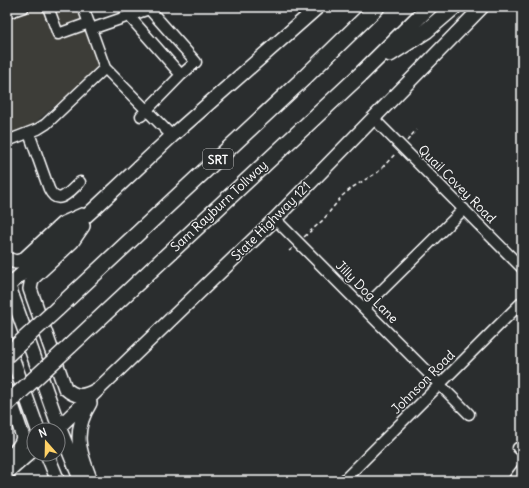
<svg xmlns="http://www.w3.org/2000/svg" width="529" height="488" font-family="Delius,sans-serif">
	<rect width="100%" height="100%" fill="#2a2d2e"/>
	<filter id="ink" filterUnits="userSpaceOnUse"><feTurbulence type="fractalNoise" baseFrequency=".025" numOctaves="2"/><feDisplacementMap in="SourceGraphic" scale="8" xChannelSelector="R" yChannelSelector="G"/><feConvolveMatrix kernelMatrix="1 2 1 2 8 2 1 2 1" color-interpolation-filters="sRGB"/></filter>
	<g filter="url(#ink)">
		<path fill="#3e3e39" d="M7,7H77L99,68L31,126L7,135Z"/>
		<g fill="none" stroke-linecap="round" stroke-linejoin="round">
			<defs>
				<path id="minor" d="M48,7L58,34L89,23
					M83,7L105,68L172,136
					M7,13L24,7
					M129,16L181,75L141,116
					M91,29L149,9L196,62L181,75
					M373,118L522,268
					M29,133L49,189C58,208 70,191 80,182
					M7,141L38,129L46,124L105,68
					M275,219L469,414
					M364,308L464,209
					M518,448L522,451
					M343,481L522,302
					M513,481L522,469"/>
				<path id="major" d="M83,226L72,242L32,279L30,289L65,388C76,398 84,397 96,390
					M7,259L16,262L23,260L62,224L82,215
					M7,281L59,427L81,481
					M7,287L94,209L172,136L318,7
					M7,343L38,430
					M7,390L23,437C21,447 14,452 7,459
					M90,403C72,432 79,451 91,481
					M56,430L275,219L482,7
					M47,454L58,481
					M7,473L34,449"/>
				<path id="highway" d="M390,54L426,31L454,7
					M57,309L304,78L377,7
					M70,346L360,75L429,7"/>
			</defs>
			<use href="#minor" stroke="#fff" stroke-width="13"/>
			<use href="#major" stroke="#fff" stroke-width="16"/>
			<use href="#highway" stroke="#fff" stroke-width="18"/>
			<path stroke="#fff" stroke-width="1.5" stroke-dasharray="4 3" stroke-linecap="butt" d="M407,141L416,130
				M304,237L323,220L342,196L353,187L378,172L396,153
				M289,251L293,248"/>
			<use href="#minor" stroke="#2a2d2e" stroke-width="10"/>
			<use href="#major" stroke="#2a2d2e" stroke-width="13"/>
			<use href="#highway" stroke="#2a2d2e" stroke-width="15"/>
			<defs>
				<path id="highway-bridge" d="M7,355L57,309
					M7,404L70,346"/>
			</defs>
			<use href="#highway-bridge" stroke="#fff" stroke-width="18" stroke-linecap="butt"/>
			<use href="#highway-bridge" stroke="#2a2d2e" stroke-width="15"/>
		</g>
	</g>
	<g text-anchor="middle" dominant-baseline="central" stroke-width="3" stroke-linejoin="round" paint-order="stroke">
		<rect fill="#2a2d2e" stroke="#bfc0c0" stroke-width="1" x="203" y="149" width="30" height="20" rx="3"/>
		<g font-size="12" font-weight="bold" fill="#fff">
			<text x="218" y="159">SRT</text>
		</g>
		<g font-size="13" fill="#fff" stroke="#2a2d2e">
			<text transform="translate(457 184) rotate(45)">Quail Covey Road</text>
			<text transform="translate(219 206) rotate(-43)">Sam Rayburn Tollway</text>
			<text transform="translate(271 221) rotate(-45)">State Highway 121</text>
			<text transform="translate(367 292) rotate(45)">Jilly Dog Lane</text>
			<text transform="translate(423 382) rotate(-45)">Johnson Road</text>
		</g>
	</g>
	<rect width="529" height="488" fill="none" stroke="#2a2d2e" stroke-width="24"/>
	<rect x="12" y="12" width="505" height="464" fill="none" stroke="#fff" stroke-width="1.5" filter="url(#ink)"/>
	<g transform="translate(46 442) rotate(340)"><circle r="19" fill="#2a2d2e" stroke="#7f8182"/>
	<path d="M0-3L7 15L0 10L-7 15Z" fill="#ffd166"/>
	<text y="-6" font-size="11" font-weight="bold" text-anchor="middle" fill="#ffffff">N</text>
	</g>
</svg>
